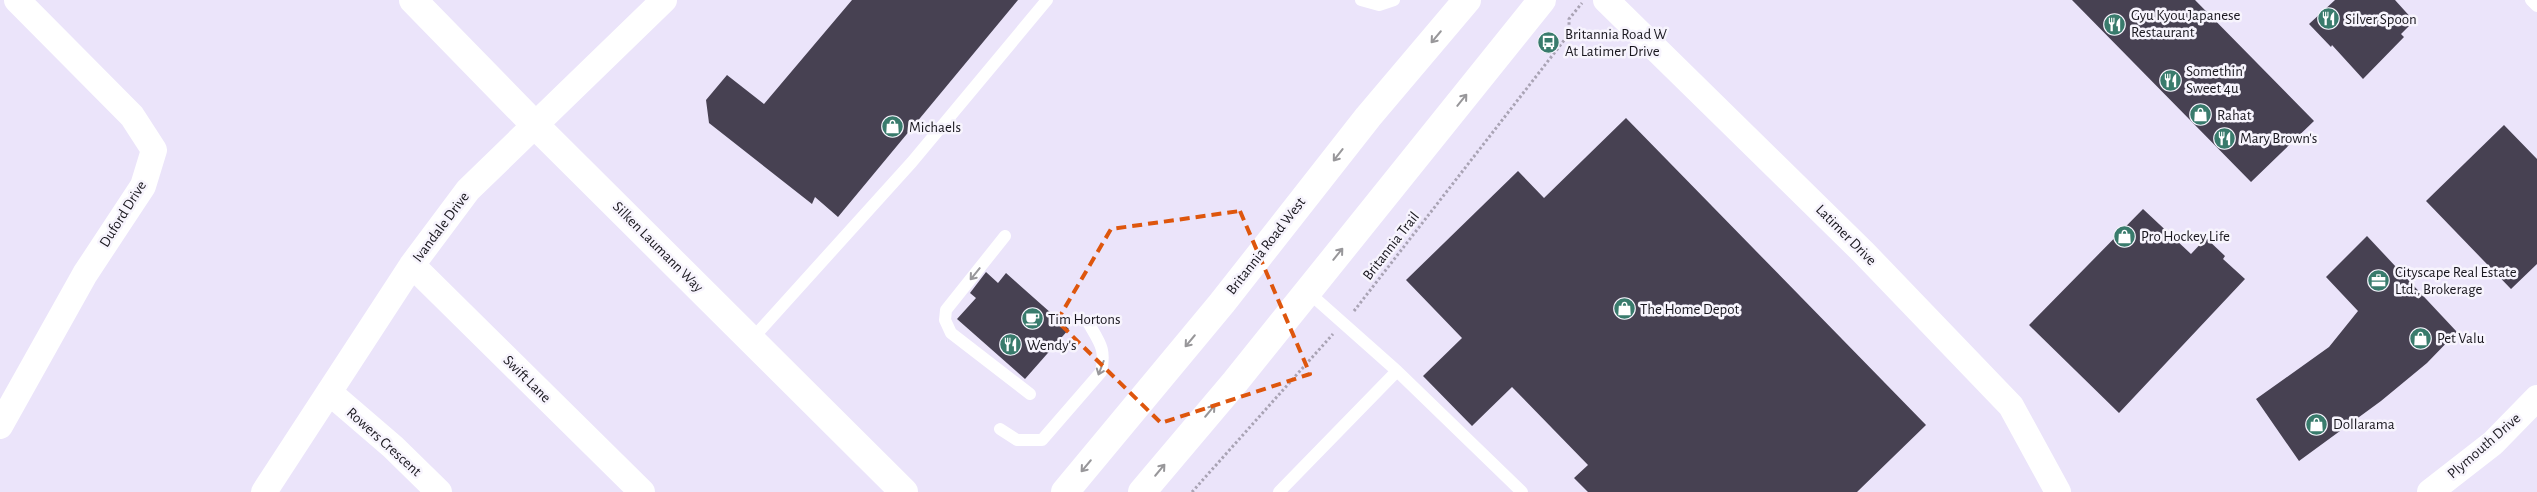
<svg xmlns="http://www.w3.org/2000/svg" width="2537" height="492" font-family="'Alegreya Sans',sans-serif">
	<rect width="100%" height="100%" fill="#ebe4fa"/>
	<path fill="#474152" d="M852,0H1018L838,217L815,197L812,204L709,123L706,100L727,75L764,104Z
		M2072,0H2195L2314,121L2251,182Z
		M2335,0H2395L2414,21L2401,34L2404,37L2363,79L2332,45L2331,47L2309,24Z
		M1626,118L1926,425L1857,492H1588L1574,478L1588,465L1512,387L1472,426L1423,376L1462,338L1406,280L1518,171L1544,198Z
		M2504,125L2537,159V264L2511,289L2426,201Z
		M2143,209L2191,254L2206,238L2225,256L2223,259L2245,279L2119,413L2029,325Z
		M2367,236L2457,332L2427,363L2381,401L2299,461L2256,399L2329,347L2358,311L2326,277Z
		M986,272L998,283L1006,273L1069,329L1025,379L957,319L976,298L970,293Z"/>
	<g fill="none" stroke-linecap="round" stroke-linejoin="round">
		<path stroke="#a9a3b4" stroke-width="3" stroke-dasharray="2.5 2.5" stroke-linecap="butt" d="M1354,311L1569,34V19L1582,3
			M1192,492L1333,334"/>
		<path stroke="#fff" stroke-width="12" d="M1361,0L1379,5L1394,0
			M2531,0L2537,6
			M1005,236L946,310L945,320L951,333L1030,394
			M1308,292L1397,371
			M752,339L912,162L1047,0
			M1000,429L1017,440H1042L1101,372C1106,349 1100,343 1089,324
			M1279,492L1397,371L1522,492"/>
		<path stroke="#fff" stroke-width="26" d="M1606,0L1863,252L2011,406L2058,492
			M412,265L642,492
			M329,392L393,447L439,492
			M0,426L85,274L143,186L154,150L132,116L17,0
			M264,492L412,265L468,190L664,0
			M2430,492L2493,443L2537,398"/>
		<path stroke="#fff" stroke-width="28" d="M413,0L536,126L904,492
			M1065,492L1222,303L1368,117L1467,0
			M1142,492L1235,382L1542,0"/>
	</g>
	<defs><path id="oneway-shaft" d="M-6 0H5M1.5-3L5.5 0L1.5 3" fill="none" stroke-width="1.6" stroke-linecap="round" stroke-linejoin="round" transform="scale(1.25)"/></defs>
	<g stroke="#98979a">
		<use href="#oneway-shaft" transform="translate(1436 37) rotate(130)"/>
		<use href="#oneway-shaft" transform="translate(1462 100) rotate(-51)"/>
		<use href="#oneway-shaft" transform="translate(1338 155) rotate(128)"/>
		<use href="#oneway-shaft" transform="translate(1338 254) rotate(-51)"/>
		<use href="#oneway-shaft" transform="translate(975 274) rotate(129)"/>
		<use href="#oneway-shaft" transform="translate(1190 341) rotate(130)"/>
		<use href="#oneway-shaft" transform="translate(1101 368) rotate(111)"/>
		<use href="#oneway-shaft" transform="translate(1210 411) rotate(-50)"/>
		<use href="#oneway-shaft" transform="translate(1086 466) rotate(130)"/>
		<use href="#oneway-shaft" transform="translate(1160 470) rotate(-50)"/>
	</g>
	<path fill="none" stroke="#de560d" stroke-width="4" stroke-dasharray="10 6" stroke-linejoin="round" d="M1240,211L1310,374L1161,423L1057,321L1111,229Z"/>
	<defs>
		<symbol id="restaurant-disc" viewBox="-11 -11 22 22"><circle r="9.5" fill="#397b6c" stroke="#f7f4fd"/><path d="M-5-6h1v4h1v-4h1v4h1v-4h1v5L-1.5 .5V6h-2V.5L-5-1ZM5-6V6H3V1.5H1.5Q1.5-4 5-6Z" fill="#fff"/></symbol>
		<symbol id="bus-disc" viewBox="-11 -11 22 22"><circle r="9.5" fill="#397b6c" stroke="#f7f4fd"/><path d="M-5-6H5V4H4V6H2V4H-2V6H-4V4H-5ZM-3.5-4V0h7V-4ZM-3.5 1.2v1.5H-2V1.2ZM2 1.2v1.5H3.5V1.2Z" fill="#fff"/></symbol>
		<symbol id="shop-disc" viewBox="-11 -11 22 22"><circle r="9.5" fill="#397b6c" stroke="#f7f4fd"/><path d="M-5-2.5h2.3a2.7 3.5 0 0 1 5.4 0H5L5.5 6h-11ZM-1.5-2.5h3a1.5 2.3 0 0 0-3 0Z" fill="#fff"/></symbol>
		<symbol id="office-disc" viewBox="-11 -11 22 22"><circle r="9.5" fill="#397b6c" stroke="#f7f4fd"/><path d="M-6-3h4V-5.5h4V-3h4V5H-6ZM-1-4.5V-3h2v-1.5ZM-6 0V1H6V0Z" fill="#fff"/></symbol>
		<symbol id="cafe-disc" viewBox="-11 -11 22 22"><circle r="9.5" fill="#397b6c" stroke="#f7f4fd"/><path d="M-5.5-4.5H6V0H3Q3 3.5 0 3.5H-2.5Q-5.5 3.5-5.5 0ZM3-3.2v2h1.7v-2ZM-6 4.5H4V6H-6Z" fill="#fff"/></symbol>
	</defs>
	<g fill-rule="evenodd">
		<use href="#restaurant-disc" x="2316" y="6" width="25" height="25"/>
		<use href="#restaurant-disc" x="2102" y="12" width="25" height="25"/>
		<use href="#bus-disc" x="1536" y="30" width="25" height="25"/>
		<use href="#restaurant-disc" x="2158" y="68" width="25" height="25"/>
		<use href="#shop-disc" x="2188" y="102" width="25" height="25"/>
		<use href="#shop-disc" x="880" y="114" width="25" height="25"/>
		<use href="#restaurant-disc" x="2212" y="126" width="25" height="25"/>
		<use href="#shop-disc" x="2112" y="224" width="25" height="25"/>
		<use href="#office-disc" x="2366" y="268" width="25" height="25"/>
		<use href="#shop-disc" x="1612" y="296" width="25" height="25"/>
		<use href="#cafe-disc" x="1020" y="306" width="25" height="25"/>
		<use href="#shop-disc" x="2408" y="326" width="25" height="25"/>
		<use href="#restaurant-disc" x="998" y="332" width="25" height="25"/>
		<use href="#shop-disc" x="2304" y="412" width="25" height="25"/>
	</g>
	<g text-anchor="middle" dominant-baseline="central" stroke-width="5" stroke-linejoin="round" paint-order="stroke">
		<g font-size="15" fill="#19171e" stroke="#f7f4fd" text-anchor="start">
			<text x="2131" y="15">Gyu Kyou Japanese<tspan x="2131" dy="17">Restaurant</tspan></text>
			<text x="2345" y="19">Silver Spoon</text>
			<text x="1565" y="34">Britannia Road W<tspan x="1565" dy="17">At Latimer Drive</tspan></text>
			<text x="2186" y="71">Somethin'<tspan x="2186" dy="17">Sweet 4u</tspan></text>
			<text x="2217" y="115">Rahat</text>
			<text x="909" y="127">Michaels</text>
			<text x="2240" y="138">Mary Brown's</text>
			<text x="2141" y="236">Pro Hockey Life</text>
			<text x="2395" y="272">Cityscape Real Estate<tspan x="2395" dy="17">Ltd., Brokerage</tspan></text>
			<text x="1640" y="309">The Home Depot</text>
			<text x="1048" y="319">Tim Hortons</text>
			<text x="2437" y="338">Pet Valu</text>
			<text x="1027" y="345">Wendy's</text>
			<text x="2333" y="424">Dollarama</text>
		</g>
		<g font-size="15" fill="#19171e" stroke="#f7f4fd">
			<text transform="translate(123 214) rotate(-58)">Duford Drive</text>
			<text transform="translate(441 227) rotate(-53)">Ivandale Drive</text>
			<text transform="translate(1846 235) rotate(45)">Latimer Drive</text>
			<text transform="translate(1266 246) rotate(-52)">Britannia Road West</text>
			<text transform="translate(1391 246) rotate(-52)">Britannia Trail</text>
			<text transform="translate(658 247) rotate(45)">Silken Laumann Way</text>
			<text transform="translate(527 379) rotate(45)">Swift Lane</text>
			<text transform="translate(384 442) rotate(42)">Rowers Crescent</text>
			<text transform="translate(2484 446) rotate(-41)">Plymouth Drive</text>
		</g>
	</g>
</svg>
